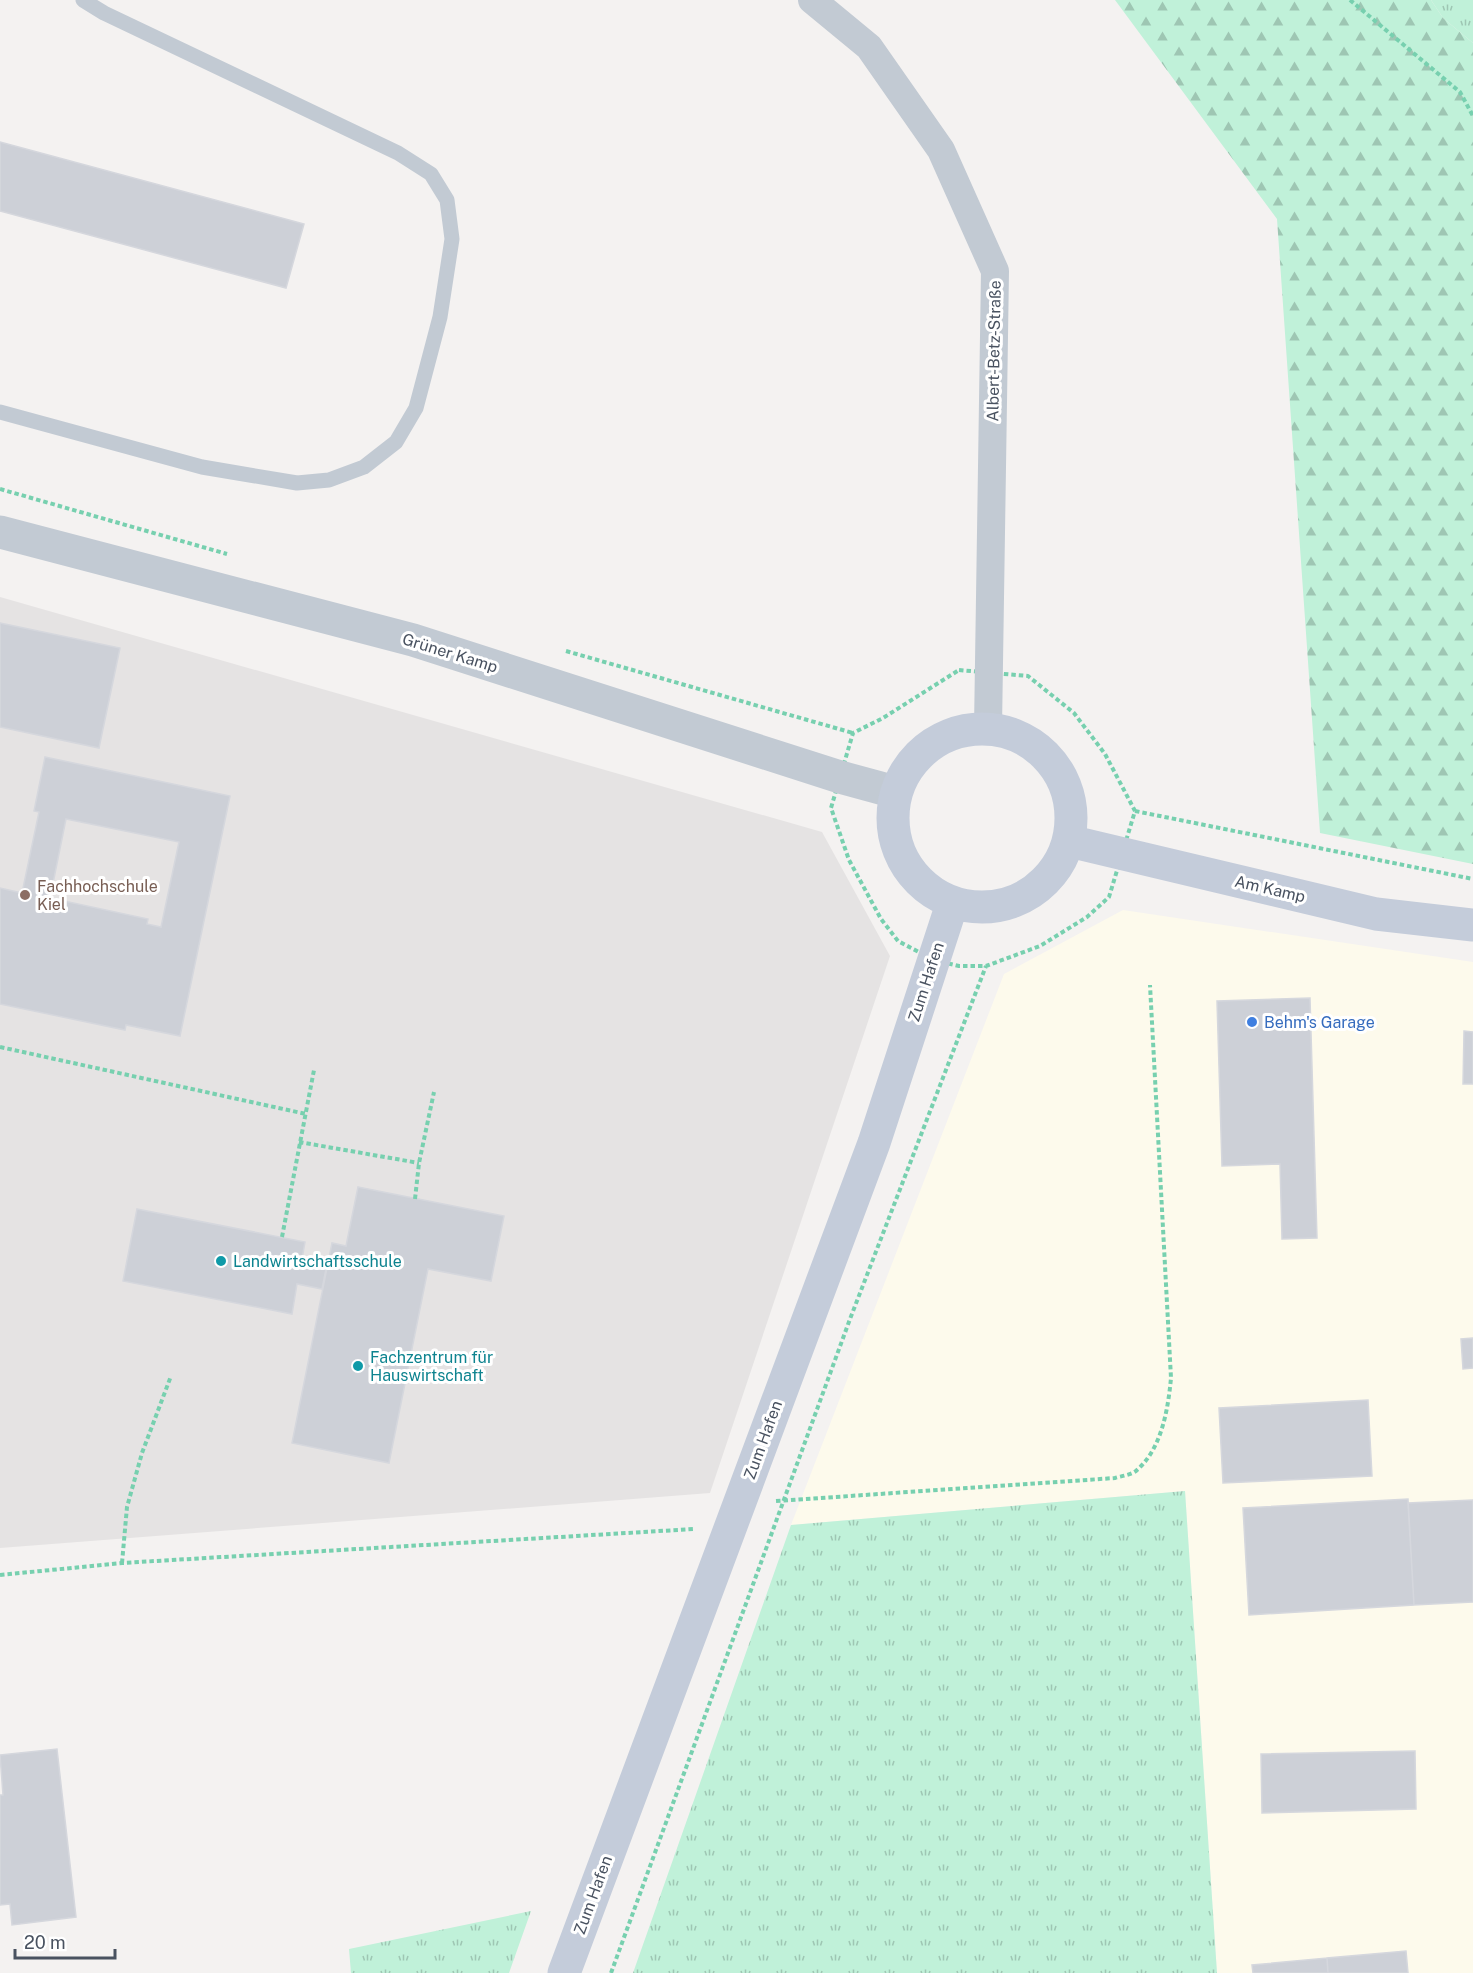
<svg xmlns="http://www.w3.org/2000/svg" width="1473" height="1973" font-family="'Public Sans',sans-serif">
	<defs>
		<pattern id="grass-tufts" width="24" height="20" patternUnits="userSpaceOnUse" patternTransform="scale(1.5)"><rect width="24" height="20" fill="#c0f1d9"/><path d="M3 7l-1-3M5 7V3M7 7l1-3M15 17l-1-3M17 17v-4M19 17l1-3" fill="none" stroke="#9ec6b3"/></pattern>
		<pattern id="forest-firs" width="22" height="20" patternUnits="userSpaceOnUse" patternTransform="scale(1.5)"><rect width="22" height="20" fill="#c0f1d9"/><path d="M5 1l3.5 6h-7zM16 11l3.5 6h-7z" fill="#9ec6b3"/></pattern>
	</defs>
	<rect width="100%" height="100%" fill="#f4f2f1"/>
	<path fill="#fdfaec" d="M1123,910L1473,962V1973H1217L1185,1491L791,1525L1004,974Z"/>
	<path fill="#e5e3e3" d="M0,597L822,832L890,956L710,1493L0,1548Z"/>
	<path fill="url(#grass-tufts)" d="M1431,0H1473V43L1443,18Z
		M1185,1491L1217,1973H633L791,1525Z
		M531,1911L509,1973H351L349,1949Z"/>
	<path fill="url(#forest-firs)" d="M1115,0H1431L1443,18L1473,43V864L1320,833L1277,219Z"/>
	<path fill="#cdd0d7" stroke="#d5d7dd" stroke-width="1.5" fill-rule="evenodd" d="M0,142L304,224L286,288L0,211Z
		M0,623L120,648L99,748L0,727Z
		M45,757L230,796L180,1036L126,1025L125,1030L0,1004V888L22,893L39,812L34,811ZM66,819L179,842L161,927L147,924L148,919L50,898Z
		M1310,998L1317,1238L1282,1239L1280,1164L1222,1166L1217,1001Z
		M1464,1031L1473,1032V1084H1463Z
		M358,1187L504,1216L491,1281L428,1269L389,1463L292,1443L332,1243L346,1246Z
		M137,1209L305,1242L302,1259L327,1264L322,1289L297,1284L292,1314L123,1281Z
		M1473,1338V1368L1463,1369L1461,1339Z
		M1368,1400L1372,1476L1223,1483L1219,1408Z
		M1408,1499L1414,1605L1249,1615L1243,1508Z
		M1473,1500V1602L1414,1605L1408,1503Z
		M57,1749L76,1917L12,1925L10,1904L0,1905V1795H3L0,1755Z
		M1415,1751L1416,1809L1262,1813L1261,1754Z
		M1406,1951L1408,1973H1328L1327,1958Z
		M1327,1958L1328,1973H1253L1252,1965Z"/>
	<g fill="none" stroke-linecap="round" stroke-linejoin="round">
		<path stroke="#77d0af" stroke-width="4" stroke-dasharray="4.5 3" stroke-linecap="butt" d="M1350,0L1460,92L1473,116
			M0,489L227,554
			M566,651L853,733
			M959,670L1028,676L1074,713L1105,754L1135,811L1109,897L1087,917L1040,946L986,966H959L934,960L898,941L881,919L849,860L831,808L853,733L883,718Z
			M1135,811L1473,879
			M0,1047L306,1114
			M299,1142L419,1163
			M415,1199L419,1163L434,1092
			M282,1237L314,1070
			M776,1501L1115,1478C1121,1476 1132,1475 1137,1470C1162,1448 1168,1409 1171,1378L1150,985
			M122,1563L127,1507L142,1453L171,1376
			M0,1575L122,1563L694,1529
			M611,1973L850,1319L986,966"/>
		<path stroke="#c2cad3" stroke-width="15" d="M0,412L202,467L297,483L329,480L364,467L396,442L416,408L440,317L452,239L447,200L431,174L398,153L104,13L83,0"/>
		<path stroke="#c2cad3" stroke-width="28" d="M812,0L869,47L941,150L995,271L988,728"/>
		<path stroke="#c2cad3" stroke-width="33" d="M0,532L413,640L840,777L895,792"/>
		<path stroke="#c4ccda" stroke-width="33" d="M893 818a89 89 0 1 1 178 0a89 89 0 1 1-178 0Z
			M1069,841L1376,914L1473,925
			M564,1973L874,1143L952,904"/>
	</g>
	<circle fill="#8d6e63" stroke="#fff" stroke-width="2" cx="25" cy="895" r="6"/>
	<circle fill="#3f7fe0" stroke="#fff" stroke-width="2" cx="1252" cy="1022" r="6"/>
	<g fill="#0f9aa8" stroke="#fff" stroke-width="2">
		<circle cx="221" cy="1261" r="6"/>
		<circle cx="358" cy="1366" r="6"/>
	</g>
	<g text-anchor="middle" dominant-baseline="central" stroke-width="6" stroke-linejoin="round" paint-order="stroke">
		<g font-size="16" fill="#495260" stroke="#fff">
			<text transform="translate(994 351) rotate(-89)">Albert-Betz-Straße</text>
			<text transform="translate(450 653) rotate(17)">Grüner Kamp</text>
			<text transform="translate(1270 889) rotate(13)">Am Kamp</text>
			<text transform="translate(926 982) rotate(-72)">Zum Hafen</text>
			<text transform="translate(763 1440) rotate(-70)">Zum Hafen</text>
			<text transform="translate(593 1895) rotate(-70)">Zum Hafen</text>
		</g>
		<g font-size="16" fill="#785e54" stroke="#fff" text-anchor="start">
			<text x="37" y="886">Fachhochschule<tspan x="37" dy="18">Kiel</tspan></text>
		</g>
		<g font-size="16" fill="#366cbe" stroke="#fff" text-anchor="start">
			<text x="1264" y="1022">Behm's Garage</text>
		</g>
		<g font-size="16" fill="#0d838f" stroke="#fff" text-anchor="start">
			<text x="233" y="1261">Landwirtschaftsschule</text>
			<text x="370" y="1357">Fachzentrum für<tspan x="370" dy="18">Hauswirtschaft</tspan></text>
		</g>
	</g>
	<path d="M15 1949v9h100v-9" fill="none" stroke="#495260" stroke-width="3"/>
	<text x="24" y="1949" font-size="18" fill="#495260" stroke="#ffffff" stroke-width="4.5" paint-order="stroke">20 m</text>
</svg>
